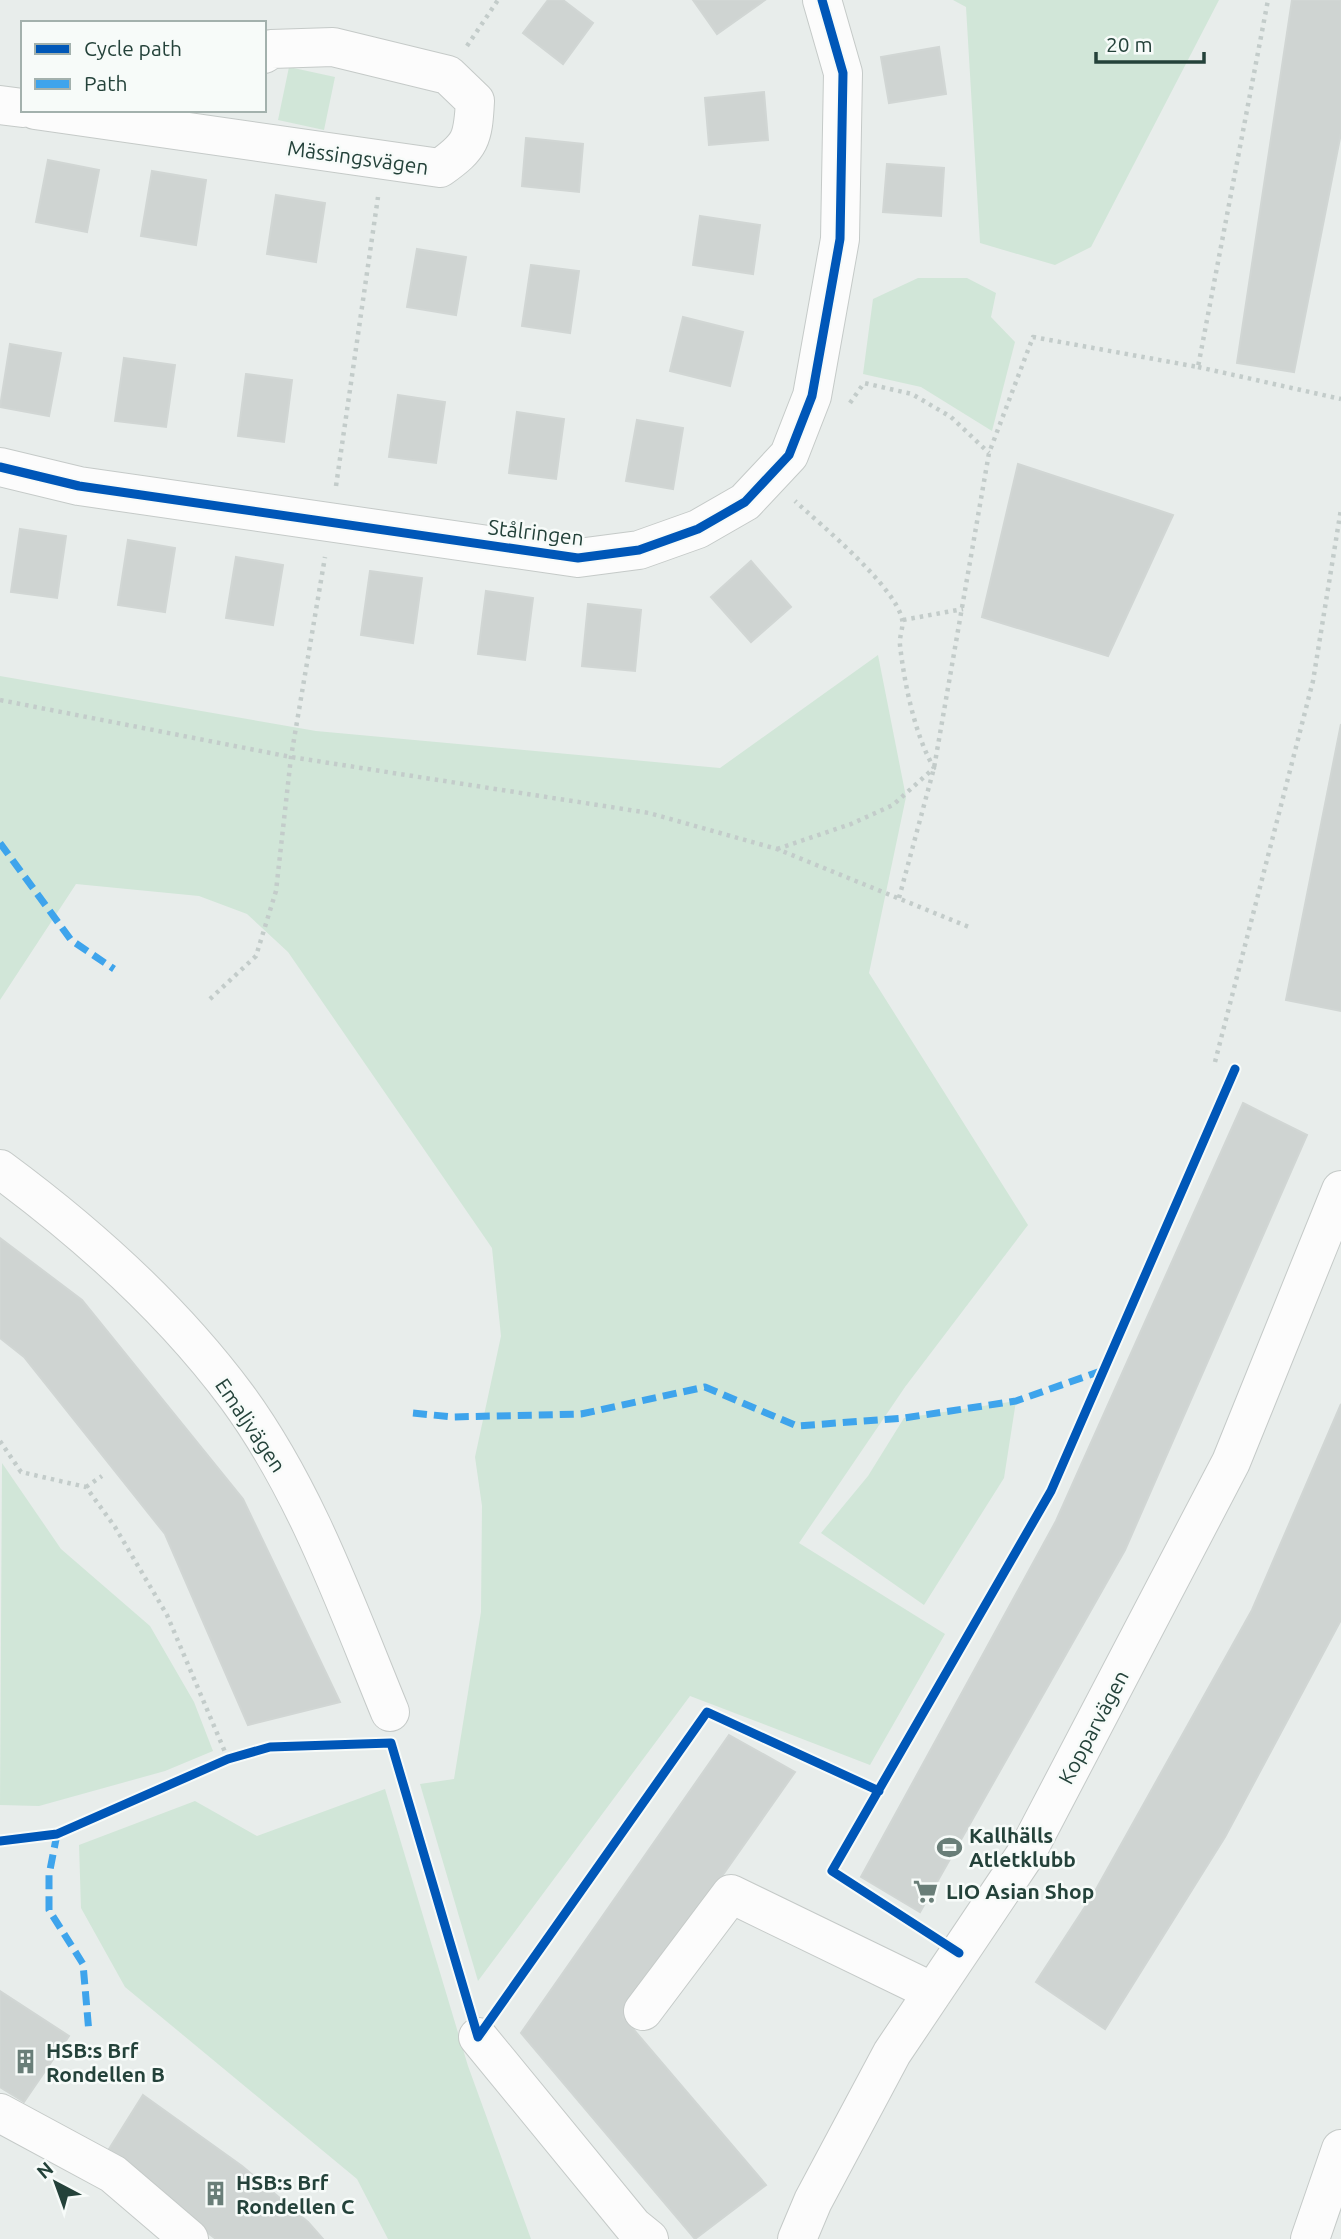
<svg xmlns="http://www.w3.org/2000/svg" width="1341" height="2239" font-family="Ubuntu,sans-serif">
	<rect width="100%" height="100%" fill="#e8edeb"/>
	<path fill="#d1e6d8" d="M953,0H1219L1091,247L1055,265L980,243L966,7Z
		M289,67L335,77L324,130L278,120Z
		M918,278H967L996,293L991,317L1015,342L992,431L921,387L863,374L873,299Z
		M878,655L906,797L869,973L1028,1225L905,1387L799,1543L945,1634L870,1765L690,1696L478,1981L420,1784L454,1779L481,1612L482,1506L475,1457L501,1336L492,1248L288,952L247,914L199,896L76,884L0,1000V676L316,731L720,768Z
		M1016,1401L1004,1478L924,1605L821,1533L868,1476L904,1418Z
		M2,1463L61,1549L150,1626L194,1702L213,1751L165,1771L39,1806L0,1805Z
		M385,1789L468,2066L531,2239H388L357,2179L125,1987L81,1908L79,1845L195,1801L257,1836Z"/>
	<path fill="#cfd4d2" stroke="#d1d6d4" stroke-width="2" d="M548,0H563L593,23L563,64L523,33Z
		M693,0H765L717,34Z
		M1292,0H1341V133L1294,372L1237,363Z
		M939,47L946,94L889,103L881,57Z
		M764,92L768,140L709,145L705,98Z
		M526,138L583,144L579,192L522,186Z
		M48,160L99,170L87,232L36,222Z
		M887,164L944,168L941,216L883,212Z
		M152,171L206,180L196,245L141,236Z
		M276,195L325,203L316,262L267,254Z
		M700,216L760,225L753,274L693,265Z
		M417,249L466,257L456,315L407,307Z
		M531,265L579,271L570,333L522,326Z
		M683,317L743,332L730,386L670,371Z
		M10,344L61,353L49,416L0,407Z
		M124,358L175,365L166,427L115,421Z
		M246,374L292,380L284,442L238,436Z
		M398,395L445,402L436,463L389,457Z
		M517,412L564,419L556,479L509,473Z
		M637,420L683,428L673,489L626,481Z
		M1018,464L1173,515L1108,656L982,617Z
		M20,529L66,536L57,598L11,592Z
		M128,540L175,548L165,612L118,605Z
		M236,557L283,565L273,625L226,618Z
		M751,561L791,607L751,642L711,597Z
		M370,571L422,578L413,643L361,635Z
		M486,591L533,598L525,660L478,654Z
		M588,604L641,610L635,671L582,666Z
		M1341,724V1011L1286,1000Z
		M1243,1103L1307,1135L1125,1550L920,1912L861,1877L1056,1521Z
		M0,1238L82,1300L243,1499L340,1702L248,1725L165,1534L24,1357L0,1338Z
		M1341,1404V1620L1225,1837L1105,2029L1036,1982L1094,1893L1252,1610Z
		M729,1735L795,1772L623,2017L766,2185L695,2239L521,2033Z
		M0,1991L69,2036L24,2102L0,2087Z
		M143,2095L242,2166L308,2222L323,2239H216L104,2157Z"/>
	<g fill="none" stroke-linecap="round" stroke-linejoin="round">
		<defs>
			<path id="minor" d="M0,105L23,108
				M35,110L440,168C471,146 473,139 475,101L448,75L333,47L271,49L264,54
				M0,467L79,486L578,558L639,550L698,529L745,502L789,455L812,396L840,239L843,73L822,0
				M0,1169C88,1234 171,1308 237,1397C306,1491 346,1605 390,1712
				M643,2011L731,1894L933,1992
				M478,2037L633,2226L649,2239
				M0,2113L113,2174L189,2239
				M797,2239L813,2201L892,2053L1027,1852L1231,1462L1341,1190
				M1310,2239L1341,2149"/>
		</defs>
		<use href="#minor" stroke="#c5cac8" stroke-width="40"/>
		<path stroke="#c3ccca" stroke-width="4.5" stroke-dasharray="3.5 5" stroke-linecap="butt" d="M467,46L498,0
			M1198,367L1341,399
			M850,403L864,383L912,394L951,417L989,453
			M336,486L378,197
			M903,620L963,609
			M0,700L291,757L649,813L777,849L969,927
			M777,849L851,824L893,805L934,768C915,736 904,682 900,645C899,636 904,627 902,619C895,586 821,525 795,501
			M899,898L934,768L989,453L1033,337L1198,367L1268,0
			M210,999L256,956L276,891L291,757L325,557
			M1215,1062L1313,681L1341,509
			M0,1441L21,1472L86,1487L115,1527L167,1615L228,1759
			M86,1487L102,1476"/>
		<use href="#minor" stroke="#fcfcfc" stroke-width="38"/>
		<path stroke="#3ea4ec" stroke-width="7" stroke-dasharray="14 7" stroke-linecap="butt" d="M0,843L71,940L114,969
			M413,1413L452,1417L581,1414L705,1387L797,1426L904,1418L1016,1401L1104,1370
			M57,1834L49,1875V1910L83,1964L89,2033"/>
		<defs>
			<path id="cycleway" d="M0,467L79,486L578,558L639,550L698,529L745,502L789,455L812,396L840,239L843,73L822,0
				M0,1841L57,1834L228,1759L270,1747L391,1743L478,2037
				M959,1953L832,1871L1051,1491L1235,1069
				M478,2037L707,1712L879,1791"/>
		</defs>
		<use href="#cycleway" stroke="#f7fbf9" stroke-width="13"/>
		<use href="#cycleway" stroke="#0057b8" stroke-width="9"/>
	</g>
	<defs>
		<symbol id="stadium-bare" viewBox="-9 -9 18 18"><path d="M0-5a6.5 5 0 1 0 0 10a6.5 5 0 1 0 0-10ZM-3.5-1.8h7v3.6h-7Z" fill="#697e78" stroke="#f7fbf9" stroke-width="2.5" paint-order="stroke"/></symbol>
		<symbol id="supermarket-bare" viewBox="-9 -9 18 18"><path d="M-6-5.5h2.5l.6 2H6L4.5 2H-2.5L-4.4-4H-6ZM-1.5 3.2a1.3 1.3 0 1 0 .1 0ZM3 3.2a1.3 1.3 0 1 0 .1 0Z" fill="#697e78" stroke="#f7fbf9" stroke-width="2.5" paint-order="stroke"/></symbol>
		<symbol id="building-bare" viewBox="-9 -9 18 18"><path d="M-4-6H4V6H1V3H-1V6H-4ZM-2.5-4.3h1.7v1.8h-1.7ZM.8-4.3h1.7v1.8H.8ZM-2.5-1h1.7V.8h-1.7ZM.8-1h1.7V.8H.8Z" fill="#697e78" stroke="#f7fbf9" stroke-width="2.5" paint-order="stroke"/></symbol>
	</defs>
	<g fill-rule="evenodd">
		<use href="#stadium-bare" x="932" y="1830" width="35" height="35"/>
		<use href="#supermarket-bare" x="908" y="1874" width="35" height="35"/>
		<use href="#building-bare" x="8" y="2044" width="35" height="35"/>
		<use href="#building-bare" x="198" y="2176" width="35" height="35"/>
	</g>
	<g text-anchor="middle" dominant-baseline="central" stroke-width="5" stroke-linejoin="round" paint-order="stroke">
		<g font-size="21" fill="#24423a" stroke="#f7fbf9">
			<text transform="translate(358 157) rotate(8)">Mässingsvägen</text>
			<text transform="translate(536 532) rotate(7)">Stålringen</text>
			<text transform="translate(251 1425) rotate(56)">Emaljvägen</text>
			<text transform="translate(1093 1727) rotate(-62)">Kopparvägen</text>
		</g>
		<g font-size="21" font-weight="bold" fill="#24423a" stroke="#f7fbf9" text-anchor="start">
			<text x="969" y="1835">Kallhälls<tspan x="969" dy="24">Atletklubb</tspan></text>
			<text x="946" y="1891">LIO Asian Shop</text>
			<text x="46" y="2050">HSB:s Brf<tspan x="46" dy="24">Rondellen B</tspan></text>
			<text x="236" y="2182">HSB:s Brf<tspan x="236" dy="24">Rondellen C</tspan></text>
		</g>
	</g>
	<rect x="21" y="21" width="245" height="91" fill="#f7fbf9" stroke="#a3b1ad" stroke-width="2"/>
	<rect x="35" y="44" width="35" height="10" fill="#0057b8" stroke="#a3b1ad" stroke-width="2"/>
	<text x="84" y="56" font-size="21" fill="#24423a">Cycle path</text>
	<rect x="35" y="79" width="35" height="10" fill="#3ea4ec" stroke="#a3b1ad" stroke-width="2"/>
	<text x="84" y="91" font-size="21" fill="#24423a">Path</text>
	<g transform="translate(56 2183) rotate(319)" stroke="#f7fbf9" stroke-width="5" paint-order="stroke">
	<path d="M0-5L12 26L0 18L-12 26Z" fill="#24423a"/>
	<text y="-10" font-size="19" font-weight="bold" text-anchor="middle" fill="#24423a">N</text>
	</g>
	<path d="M1096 52v10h108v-10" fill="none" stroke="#24423a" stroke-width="3.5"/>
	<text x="1106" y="52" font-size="21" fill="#24423a" stroke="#f7fbf9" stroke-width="5" paint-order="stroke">20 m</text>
</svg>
